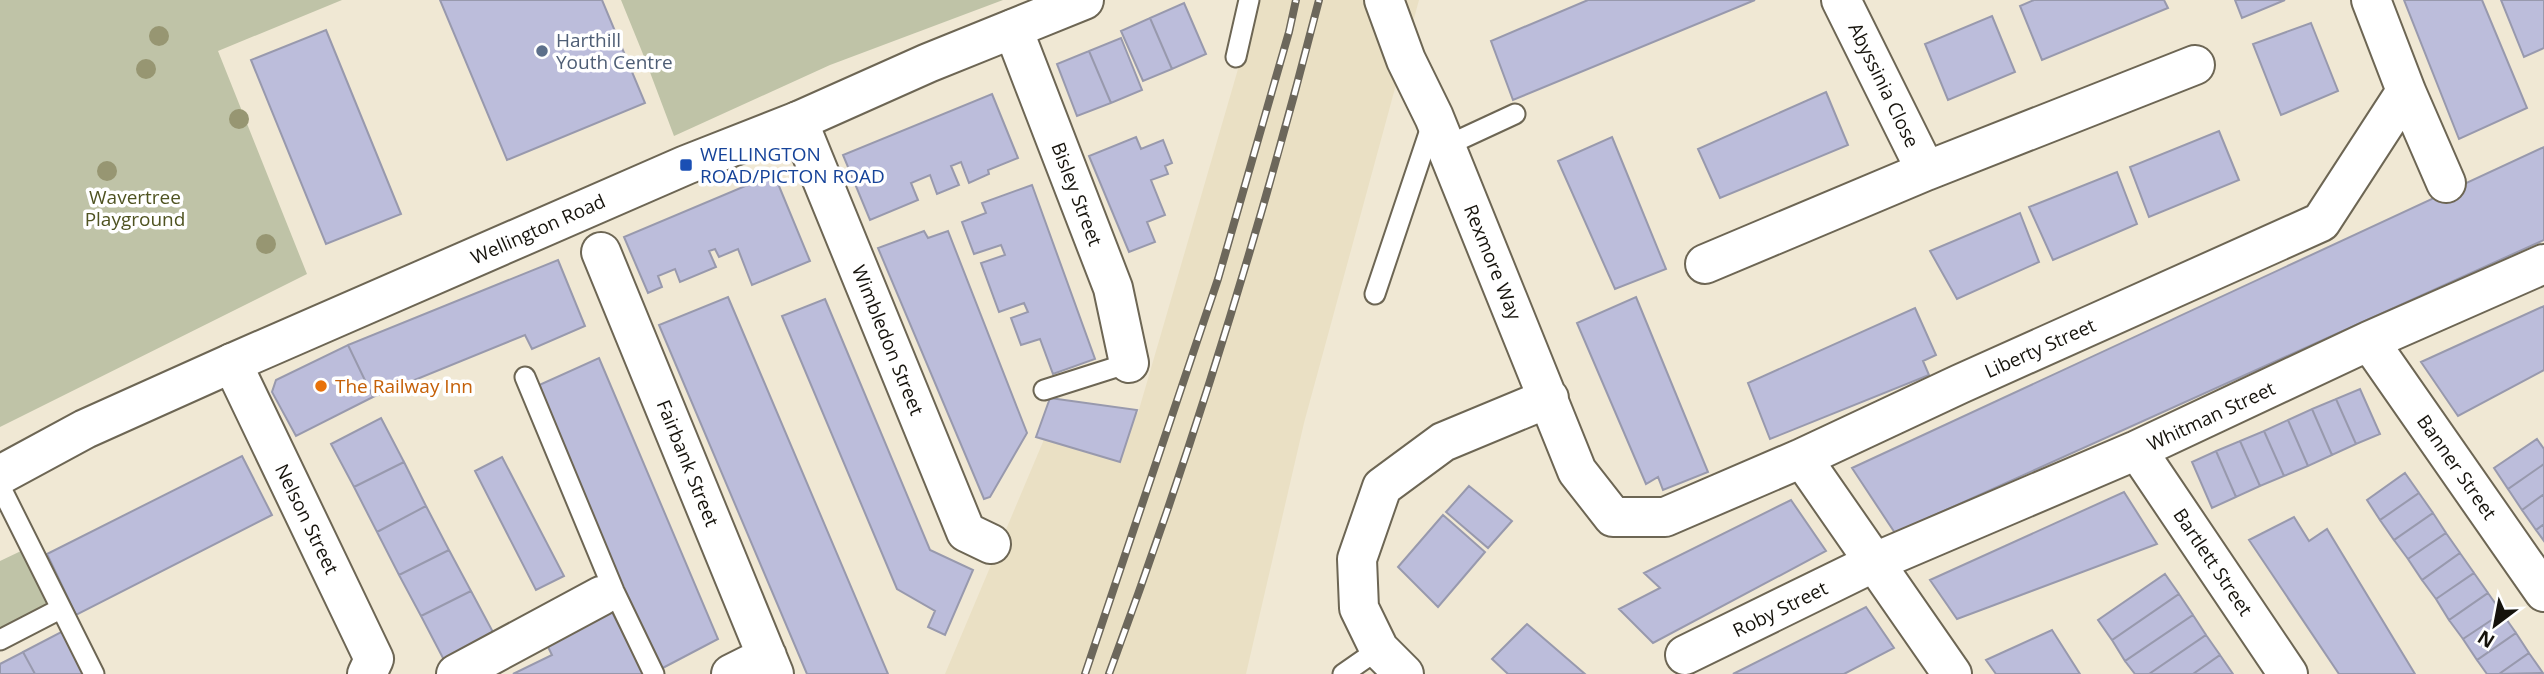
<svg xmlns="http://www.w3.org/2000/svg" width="2544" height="674" font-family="'Open Sans',sans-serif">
	<rect width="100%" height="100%" fill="#f0e8d4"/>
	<path fill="#eae0c4" d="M1253,0H1419L1304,423L1246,674H945L1056,411L1138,413L1245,45Z"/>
	<path fill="#bfc3a7" d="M0,0H342L218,51L307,274L0,427Z
		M621,0H1003L830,65L674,136L645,59Z
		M21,551L49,606L0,631V561Z"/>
	<path fill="#bcbddb" stroke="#9899ad" stroke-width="2" d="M440,0H602L645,103L507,160Z
		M1588,0H1755L1513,100L1491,41Z
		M2034,0H2164L2168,8L2042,60L2020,6Z
		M2235,0H2285L2242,18Z
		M2404,0H2482L2527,108L2459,139Z
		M2501,0H2544V48L2524,57Z
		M1184,3L1206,54L1172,69L1150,18Z
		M1992,16L2015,72L1948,100L1925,44Z
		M1150,18L1172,69L1143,81L1121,31Z
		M2311,23L2338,91L2281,115L2253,44Z
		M326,30L401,214L326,244L251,60Z
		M1121,38L1142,90L1111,103L1089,51Z
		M1089,51L1111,103L1077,116L1057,64Z
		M1826,92L1848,145L1720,198L1698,149Z
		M992,94L1018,158L988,170L989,174L969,183L961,162L951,166L959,185L937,194L930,175L911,183L918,200L870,220L843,155Z
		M2219,131L2239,180L2149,217L2130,167Z
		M1136,137L1141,149L1163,140L1172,163L1165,166L1168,174L1151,180L1165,215L1147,222L1155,242L1129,252L1089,156Z
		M1612,137L1666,269L1615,289L1558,161Z
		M2544,147V240L1895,533L1852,468Z
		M2117,172L2137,224L2053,260L2029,207Z
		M774,174L810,261L752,285L738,249L719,257L715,249L709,251L716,267L680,282L675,269L658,276L662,287L648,293L624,237Z
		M1032,185L1095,359L1053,374L1040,339L1021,345L1011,318L1028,312L1024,303L999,312L981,263L1005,255L1001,245L974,254L962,222L986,213L982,203Z
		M2020,213L2039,262L1957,299L1930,251Z
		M924,231L928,238L948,231L1027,433L990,497L984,499L878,248Z
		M558,260L585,326L532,349L525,335L373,397L348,345Z
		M728,297L888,674H807L659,325Z
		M1636,297L1708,472L1663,490L1658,477L1646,484L1577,323Z
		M825,299L930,550L973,570L945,635L928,627L935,611L897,589L782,316Z
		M2544,306V370L2458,416L2421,362Z
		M1915,308L1936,355L1923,361L1929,375L1770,439L1748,383Z
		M348,345L373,397L296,436L272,392L276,380Z
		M599,358L718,639L657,671L537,386Z
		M2360,389L2380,434L2356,444L2336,399Z
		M1050,398L1137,410L1120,462L1036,437Z
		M2336,399L2356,444L2332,455L2312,409Z
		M2312,409L2332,455L2308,466L2288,420Z
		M381,418L404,462L354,487L331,444Z
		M2288,420L2308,466L2284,476L2264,431Z
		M2264,431L2284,476L2260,486L2240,441Z
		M2537,439L2544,449V464L2508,489L2494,468Z
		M2240,441L2260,486L2236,497L2216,451Z
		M2216,451L2236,497L2212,508L2192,462Z
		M242,456L272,515L76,615L47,554Z
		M502,457L564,576L536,590L475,471Z
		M404,462L426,506L377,532L354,487Z
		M2544,464V494L2522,510L2508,489Z
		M2405,473L2419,493L2380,520L2367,500Z
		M1469,486L1512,521L1488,548L1446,512Z
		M2124,492L2157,544L1957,619L1930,580Z
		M2419,493L2433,513L2394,540L2380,520Z
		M2544,494V524L2536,530L2522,510Z
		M1791,500L1826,551L1653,643L1619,609L1660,588L1644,573Z
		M426,506L449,550L399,575L377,532Z
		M2433,513L2446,533L2408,559L2394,540Z
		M1443,515L1485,552L1438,607L1398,567Z
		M2294,517L2309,541L2327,529L2415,674H2339L2249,540Z
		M2544,524V541L2536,530Z
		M2446,533L2460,553L2422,580L2408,559Z
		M449,550L471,591L421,616L399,575Z
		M2460,553L2474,573L2436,599L2422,580Z
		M2474,573L2488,593L2449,620L2436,599Z
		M2165,574L2179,594L2112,640L2098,620Z
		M471,591L494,634L444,660L421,616Z
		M2488,593L2502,613L2463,639L2449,620Z
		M2179,594L2193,615L2125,661L2112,640Z
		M1866,607L1894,648L1844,674H1733Z
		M612,612L644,674H513L552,655L547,645Z
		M2502,613L2516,633L2477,660L2463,639Z
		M2193,615L2206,635L2149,674H2135L2125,661Z
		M1527,624L1585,674H1508L1492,659Z
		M65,630L87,674H35L23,652Z
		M2052,630L2080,674H1996L1986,660Z
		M2516,633L2529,653L2499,674H2487L2477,660Z
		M2206,635L2220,655L2193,674H2149Z
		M23,652L35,674H0V664Z
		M2529,653L2543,673L2499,674Z
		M2220,655L2233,674H2193Z"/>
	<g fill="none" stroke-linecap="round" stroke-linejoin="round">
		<defs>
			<path id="service" d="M1236,57L1249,0
				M1446,146L1515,114
				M1375,294L1433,121
				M525,377L614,591L654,674
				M1044,390L1129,363
				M0,486L94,674
				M0,640L60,609
				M1343,674L1379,649"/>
			<path id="minor" d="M1384,0L1406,60L1434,117L1577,471L1613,517H1665L1802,458L1960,384L2321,222L2406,91
				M1841,0L1926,171
				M2371,0L2406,91L2446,183
				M1013,29L1113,288L1129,363
				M798,121L966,532L991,544
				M601,252L774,674
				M1705,264L1926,171L2195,65
				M2369,341L2544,592
				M232,363L374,659L367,674
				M2137,450L2288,674
				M1802,458L1952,674
				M1685,655L1875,562L2137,450L2369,341L2544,264
				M456,674L601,596
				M731,674L767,656
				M1404,674L1379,649L1359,608L1357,559L1382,487L1443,442L1549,398"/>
			<path id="secondary" d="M0,475L85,429L232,363L686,165L798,121L928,63L1084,0"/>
		</defs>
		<use href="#service" stroke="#6d6654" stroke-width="23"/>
		<use href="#minor" stroke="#6d6654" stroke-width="42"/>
		<use href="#secondary" stroke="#6d6654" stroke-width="42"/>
		<use href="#service" stroke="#fff" stroke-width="19"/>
		<use href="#minor" stroke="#fff" stroke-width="38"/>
		<use href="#secondary" stroke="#fff" stroke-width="38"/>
		<defs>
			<path id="rail" d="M1085,674L1218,279L1289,32L1296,0
				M1109,674C1191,453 1261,228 1319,0"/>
		</defs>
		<use href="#rail" stroke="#6c675b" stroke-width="8"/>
		<use href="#rail" stroke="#fff" stroke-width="5" stroke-dasharray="16" stroke-linecap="butt"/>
	</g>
	<g fill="#979672">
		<circle cx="159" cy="36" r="10"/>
		<circle cx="146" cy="69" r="10"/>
		<circle cx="239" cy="119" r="10"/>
		<circle cx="107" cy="171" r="10"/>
		<circle cx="266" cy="244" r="10"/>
	</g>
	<circle fill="#5c6f8a" stroke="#fff" stroke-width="2.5" cx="542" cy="51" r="7"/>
	<rect fill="#1a4fb4" stroke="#fff" stroke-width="2.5" x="679" y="158" width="14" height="14" rx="3.5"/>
	<circle fill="#e8710a" stroke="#fff" stroke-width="2.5" cx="321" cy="386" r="7"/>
	<g text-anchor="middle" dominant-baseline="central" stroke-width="7" stroke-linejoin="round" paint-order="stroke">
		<g font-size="19" fill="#4e5e75" stroke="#fff" text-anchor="start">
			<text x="556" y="40">Harthill<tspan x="556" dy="22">Youth Centre</tspan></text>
		</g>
		<g font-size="19" fill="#16130c" stroke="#fff">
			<text transform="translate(1884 85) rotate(64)">Abyssinia Close</text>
			<text transform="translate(1077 194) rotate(69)">Bisley Street</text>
			<text transform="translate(538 229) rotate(-24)">Wellington Road</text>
			<text transform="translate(1493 262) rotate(68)">Rexmore Way</text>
			<text transform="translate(888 340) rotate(68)">Wimbledon Street</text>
			<text transform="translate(2040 348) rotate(-24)">Liberty Street</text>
			<text transform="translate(2211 416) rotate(-25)">Whitman Street</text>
			<text transform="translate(688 463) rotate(68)">Fairbank Street</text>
			<text transform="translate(2457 467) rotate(55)">Banner Street</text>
			<text transform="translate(307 519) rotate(64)">Nelson Street</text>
			<text transform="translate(2213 562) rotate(56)">Bartlett Street</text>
			<text transform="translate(1780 609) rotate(-26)">Roby Street</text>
		</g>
		<g font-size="19" fill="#164399" stroke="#fff" text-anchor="start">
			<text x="700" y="154">WELLINGTON<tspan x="700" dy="22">ROAD/PICTON ROAD</tspan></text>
		</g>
		<g font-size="19" fill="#4f5321" stroke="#fff">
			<text x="135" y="197">Wavertree<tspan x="135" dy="22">Playground</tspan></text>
		</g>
		<g font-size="19" fill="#c56008" stroke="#fff" text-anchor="start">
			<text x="335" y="386">The Railway Inn</text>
		</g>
	</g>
	<g transform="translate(2495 625) rotate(212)" stroke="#ffffff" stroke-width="5" paint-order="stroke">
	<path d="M0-5L12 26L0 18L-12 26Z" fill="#16130c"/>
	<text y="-10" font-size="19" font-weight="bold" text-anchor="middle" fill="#16130c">N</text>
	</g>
</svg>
